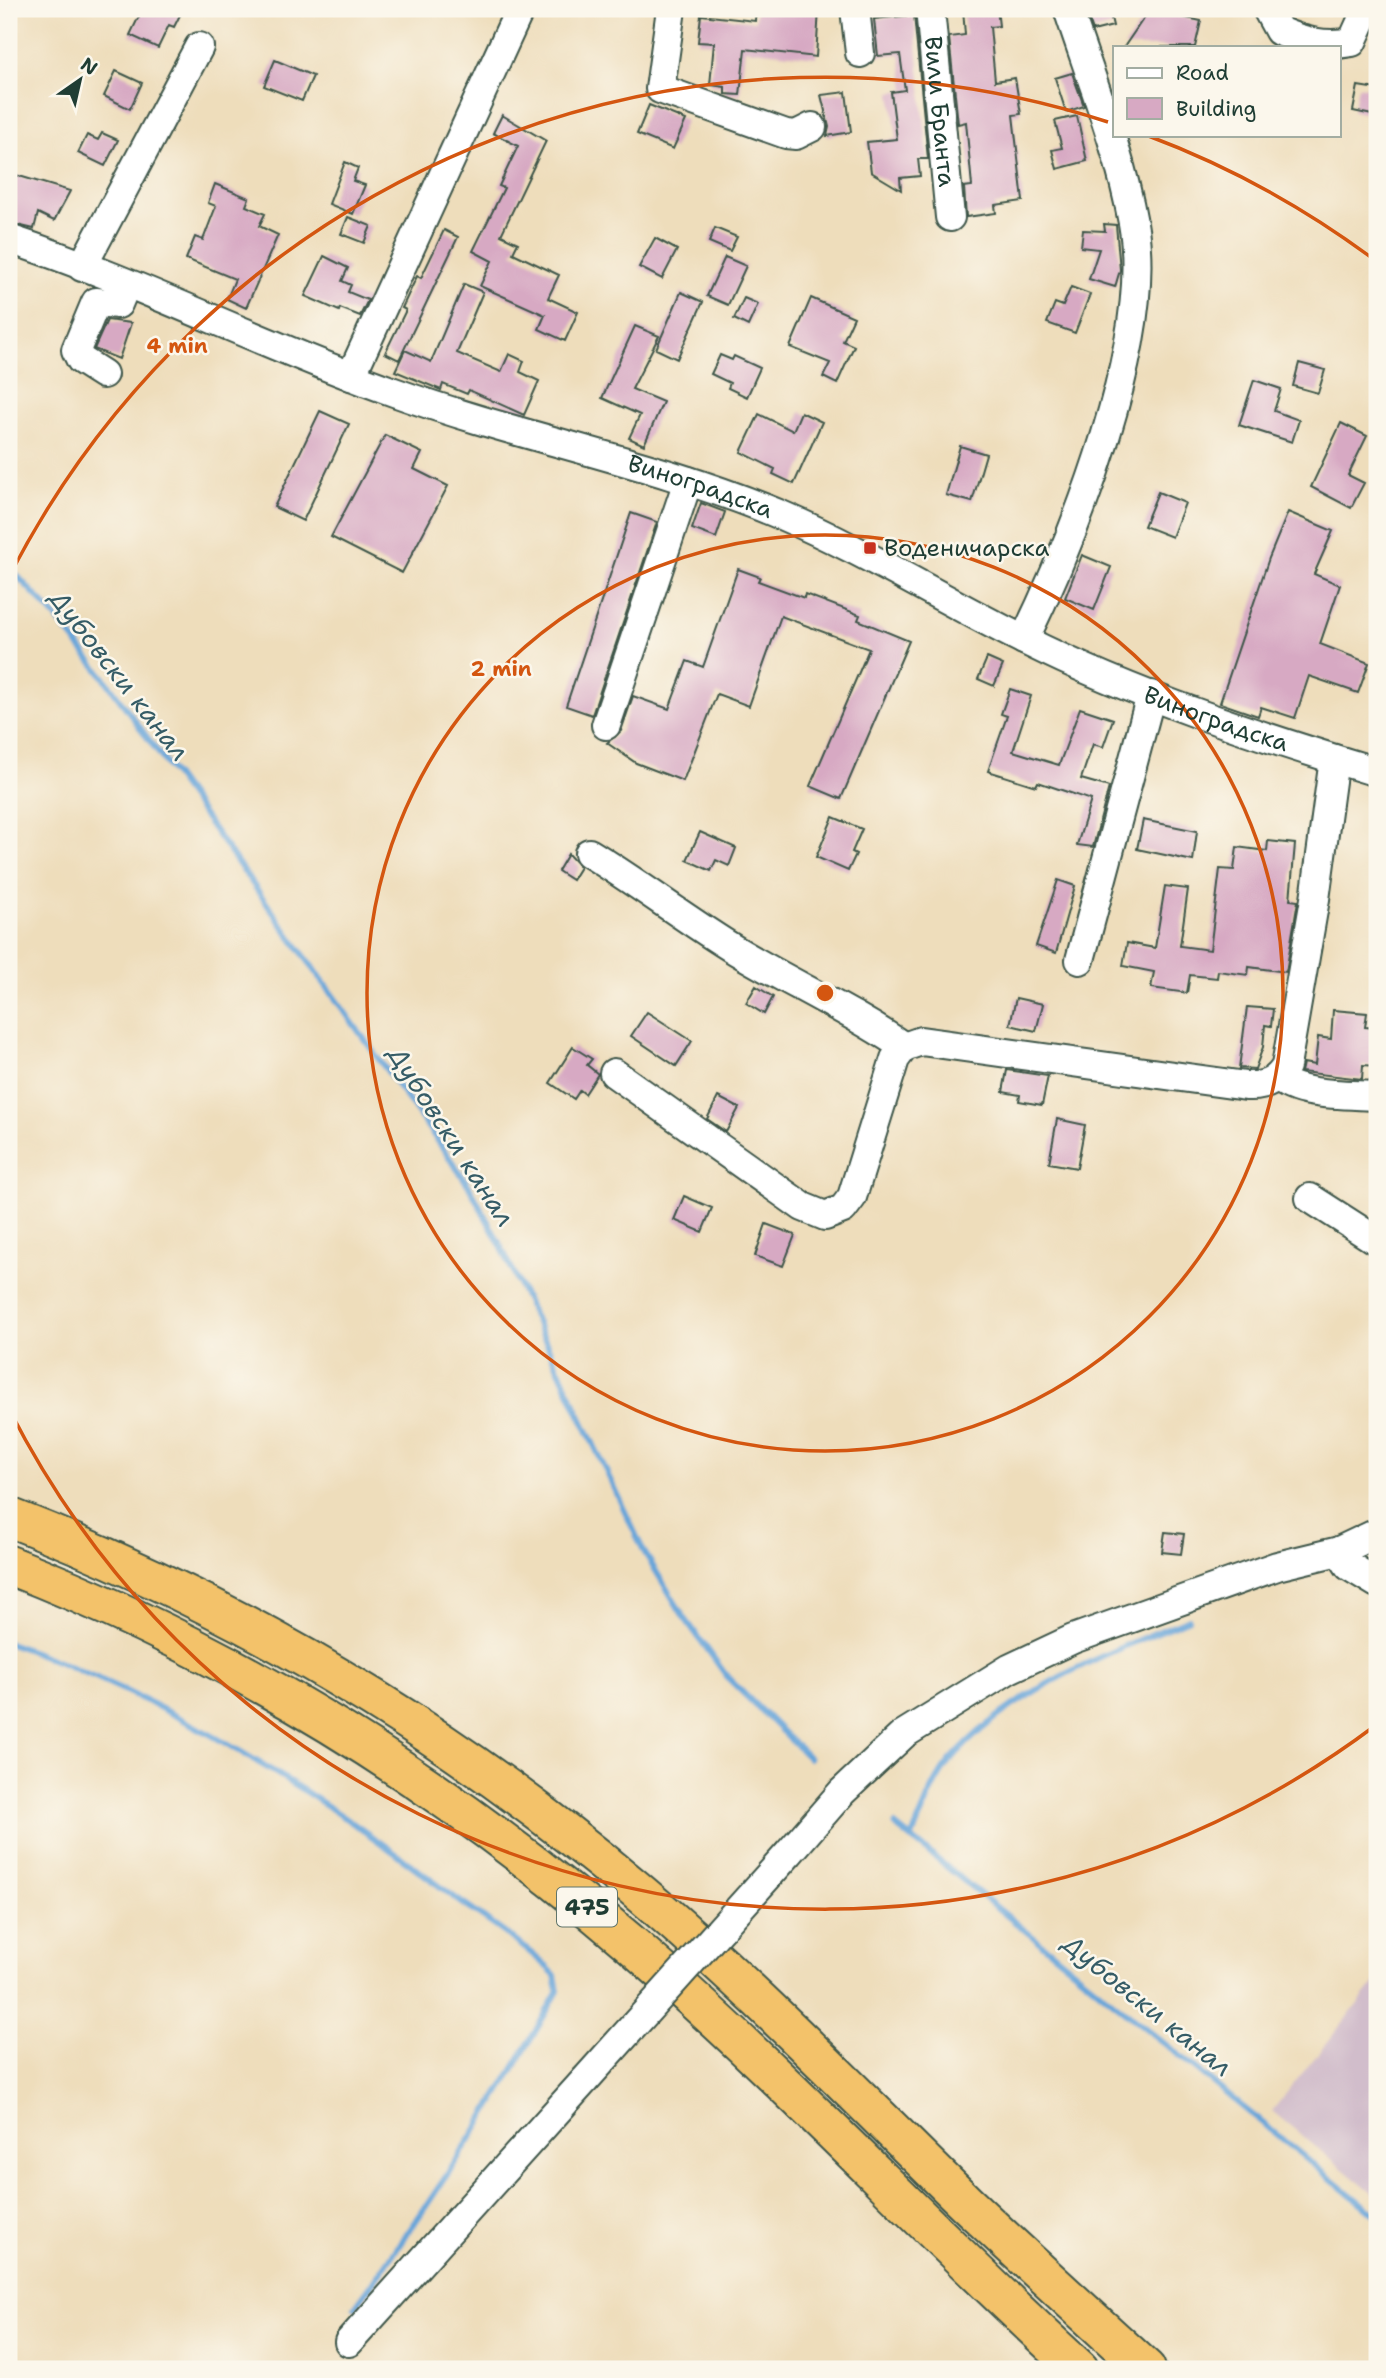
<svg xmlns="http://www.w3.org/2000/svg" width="1386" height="2378" font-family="'Shantell Sans',sans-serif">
	<rect width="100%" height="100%" fill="#fbf7ec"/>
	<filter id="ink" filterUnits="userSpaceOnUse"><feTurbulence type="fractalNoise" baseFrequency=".0143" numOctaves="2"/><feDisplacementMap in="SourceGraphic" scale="14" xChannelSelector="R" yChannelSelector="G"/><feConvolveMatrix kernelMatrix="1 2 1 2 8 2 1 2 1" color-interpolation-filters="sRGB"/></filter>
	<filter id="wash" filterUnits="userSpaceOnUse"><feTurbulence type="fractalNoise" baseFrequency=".00686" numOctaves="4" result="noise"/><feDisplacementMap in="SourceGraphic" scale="28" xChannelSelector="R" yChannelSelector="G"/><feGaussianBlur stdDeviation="1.57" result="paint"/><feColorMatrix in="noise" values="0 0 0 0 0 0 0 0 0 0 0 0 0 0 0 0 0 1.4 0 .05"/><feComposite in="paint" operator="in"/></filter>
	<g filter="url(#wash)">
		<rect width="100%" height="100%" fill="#edb"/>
		<path fill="#d1bdcb" d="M1377,1980V2197L1272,2111Z"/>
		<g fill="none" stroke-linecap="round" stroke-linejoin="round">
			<path stroke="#68a5d9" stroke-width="6" d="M9,567L55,616L103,676L442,1147L469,1186L501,1246L643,1550L684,1617L728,1678L809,1758
				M9,1643C171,1700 319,1793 454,1897C488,1922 526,1945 555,1975L558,1991C498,2101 429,2206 355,2307
				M895,1825L1377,2216
				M912,1837C923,1812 932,1782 950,1761C1011,1690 1105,1654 1189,1619"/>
		</g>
		<g id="blocks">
			<path fill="#d7a9c3" d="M133,9H183L174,27L169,25L158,48L130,35L141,12Z
				M756,9H819L816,57L745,49L740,95L725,94V87L710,85L714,43L698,42L701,15L755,21Z
				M963,9H997L999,26L990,27L995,81L1015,78L1021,114L1013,115L1023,201L995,205L996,213L966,217L964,187L972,186L966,122L958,124L949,37L965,35Z
				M1085,9H1109L1113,26L1093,31Z
				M1150,9H1167L1164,13L1201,21L1195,47H1124Z
				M914,15L928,159H918L920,176L900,178L901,190L871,172L867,142L897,139L891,92L905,90L900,54L878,56L874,19Z
				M275,60L313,76L302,101L264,86Z
				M116,71L142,83L130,109L104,96Z
				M1072,73L1084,106L1066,112L1055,78Z
				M1358,86L1377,89V116L1353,111Z
				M846,92L851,132L827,136L829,127L821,95Z
				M649,105L686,120L673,149L637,134Z
				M502,115L546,141L501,235L518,243L513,253L559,275L548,298L578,312L565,341L539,329L545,315L480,286L492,261L473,251L504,188L499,186L518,146L493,133Z
				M1077,116L1087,161L1057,169L1052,150L1062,148L1055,121Z
				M102,133L118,140L105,166L78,153L87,135L98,140Z
				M345,162L358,168L353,181L365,185L353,214L329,204Z
				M9,173L70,191L54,221L38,213L34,229L9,223Z
				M215,184L249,198L246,206L265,214L259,226L278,235L246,308L227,299L235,279L186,259L195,237L203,240L216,206L208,203Z
				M348,217L371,226L364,243L341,234Z
				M1104,224L1116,225L1120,270L1115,287L1089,279L1099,249L1081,247L1083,230L1105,231Z
				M715,228L737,237L730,251L709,242Z
				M444,230L458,237L399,360L385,353L406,310L402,308L417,276L421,278Z
				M655,238L677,250L662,279L639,267Z
				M324,256L348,268L342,281L351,285L348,292L368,300L360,316L340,308L339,311L305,296Z
				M725,257L746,266L728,305L707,296Z
				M464,284L483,292L457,353L501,372L509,354L524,361L520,372L539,381L524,415L469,390L467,394L443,384L441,390L395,371L405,350L431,362Z
				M1071,287L1090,294L1075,333L1047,323L1055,303L1063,306Z
				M681,292L703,302L677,359L656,349Z
				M744,298L758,304L748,326L734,319Z
				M811,298L854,317L843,341L854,346L837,384L823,377L830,363L790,347Z
				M107,320L131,323L119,359L94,349Z
				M635,326L659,336L632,389L663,402L644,445L629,438L640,415L602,398Z
				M720,355L732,360L734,356L760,368L747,397L728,388L730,383L711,374Z
				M1299,363L1325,370L1318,393L1293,386Z
				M1254,380L1281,389L1274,411L1299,420L1292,442L1239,425Z
				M320,411L349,424L303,521L274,507Z
				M801,412L822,422L794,484L773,474L775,469L741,452L759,414L793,431Z
				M1341,423L1367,436L1348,475L1364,483L1351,508L1311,487Z
				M385,435L422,453L414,469L448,486L402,573L331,537Z
				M960,446L986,454L972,502L946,495Z
				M1158,492L1185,503L1172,537L1144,526Z
				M701,503L725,512L716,538L692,529Z
				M1288,512L1333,531L1314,574L1340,585L1320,644L1369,663L1358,693L1309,676L1295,718L1261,707L1258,716L1220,703L1269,558Z
				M631,513L657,522L592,715L566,706Z
				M1082,555L1111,567L1094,610L1065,598Z
				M738,569L760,577L758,581L804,598L805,594L860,615L858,620L909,641L841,799L810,786L869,649L781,616L749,706L717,694L683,781L636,763L607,743L621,731L633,696L669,709L687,661L703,667Z
				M987,658L1003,665L994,686L978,679Z
				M1010,689L1031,696L1013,751L1059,765L1080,708L1113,719L1103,747L1093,744L1081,779L1109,787L1093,847L1077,845L1091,800L1038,782L1036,786L988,771L1007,716L1001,714Z
				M833,817L862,829L852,852L856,854L848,871L816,857Z
				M1143,820L1197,831L1193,861L1137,849Z
				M700,832L736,848L729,866L716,860L711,871L687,860Z
				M1268,841L1295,844L1290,900L1298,901L1286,972L1249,967L1248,975L1218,971L1217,978L1190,975L1187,993L1151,988L1154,972L1123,966L1127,943L1155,948L1165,886L1188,889L1180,946L1210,950L1220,869L1234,870L1237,847L1267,851Z
				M568,854L580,867L572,880L558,871Z
				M1058,880L1075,886L1056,953L1036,946Z
				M756,986L773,997L764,1014L746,1003Z
				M1016,998L1043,1004L1036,1031L1010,1025Z
				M1247,1007L1273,1009L1271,1026L1265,1025L1263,1047L1255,1069L1239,1068Z
				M1333,1010L1367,1013L1365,1027L1377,1028V1066L1363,1065L1362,1079L1301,1072L1303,1063L1315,1065L1318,1037L1331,1039Z
				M647,1012L692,1041L676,1066L631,1036Z
				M573,1047L592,1059L587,1065L598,1074L585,1094L580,1090L574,1099L550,1083Z
				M1007,1070L1048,1076L1042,1105L1019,1101L1020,1095L1003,1092Z
				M718,1097L739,1108L726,1132L707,1119Z
				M1057,1119L1085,1125L1077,1168L1049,1163Z
				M684,1196L712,1208L702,1232L674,1220Z
				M766,1224L795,1235L783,1266L755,1256Z
				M1165,1532L1184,1534L1181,1554L1162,1552Z"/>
		</g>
	</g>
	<g filter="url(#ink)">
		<use href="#blocks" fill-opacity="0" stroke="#3e5548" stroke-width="2"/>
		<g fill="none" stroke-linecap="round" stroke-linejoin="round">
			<defs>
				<g id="minor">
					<path d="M671,9L660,89L786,134L796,135L812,127"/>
					<path d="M855,9L860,53"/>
					<path id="s1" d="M930,9L950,217"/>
					<path d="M1267,9L1279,31C1304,42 1325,47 1352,42L1367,9"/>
					<path id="s2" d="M9,239C140,282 264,346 394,392C521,438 655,462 781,515C865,551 943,600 1024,640C1136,696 1258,736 1377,772"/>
					<path d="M82,267L199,47"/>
					<path d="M103,374L81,360L76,350L96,302L118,304L126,285"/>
					<path d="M351,376L520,9"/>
					<path d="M1024,640C1075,535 1154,339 1133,223C1120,150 1091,79 1068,9"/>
					<path d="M606,725L688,481"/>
					<path d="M589,853C640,884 686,920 737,951C792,984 850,1010 904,1047"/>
					<path d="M1080,960L1151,695"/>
					<path d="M614,1073L803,1207L825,1216L843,1209L852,1197L895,1059L904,1047L921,1041L1246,1086C1264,1087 1277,1082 1286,1066L1315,899L1334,759"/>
					<path d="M1278,1077C1297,1097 1351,1094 1377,1096"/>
					<path d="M1310,1198L1377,1241"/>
					<path d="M1339,1551L1349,1566L1377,1583"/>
					<path d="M789,1853L842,1792L904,1734L1009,1669L1073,1639L1277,1566L1339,1551L1377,1533"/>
					<path d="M349,2342L585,2080"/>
				</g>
				<path id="highway" d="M9,1517C236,1605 445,1729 632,1886C750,1985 856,2096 966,2203C1025,2259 1086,2314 1146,2369
					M9,1565C254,1660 476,1804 672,1980C812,2105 940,2243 1079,2369"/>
			</defs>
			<use href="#minor" stroke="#3e5548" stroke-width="32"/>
			<use href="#highway" stroke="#3e5548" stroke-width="42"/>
			<use href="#minor" stroke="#fff" stroke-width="28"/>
			<use href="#highway" stroke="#f3c26a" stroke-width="38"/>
			<defs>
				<path id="minor-bridge" d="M585,2080L789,1853"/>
			</defs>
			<use href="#minor-bridge" stroke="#3e5548" stroke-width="32" stroke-linecap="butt"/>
			<use href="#minor-bridge" stroke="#fff" stroke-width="28"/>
		</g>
	</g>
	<g fill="none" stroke="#d45610" stroke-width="3.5">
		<circle cx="825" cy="993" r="458"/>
		<path d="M1376 1725A916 916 0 0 1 9 1409M9 577A916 916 0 0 1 1108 122M1146 135A916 916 0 0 1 1376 261"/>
	</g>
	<rect fill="#c8321e" stroke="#fbf7ec" stroke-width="2.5" x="863" y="541" width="14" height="14" rx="3.5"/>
	<g text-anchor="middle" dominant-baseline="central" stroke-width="5" stroke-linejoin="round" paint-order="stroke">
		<rect fill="#fbf7ec" stroke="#61756b" stroke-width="2" x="557" y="1887.5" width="60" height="39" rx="5"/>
		<g font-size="23" font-weight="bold" fill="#1f3d34">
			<text x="587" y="1907">475</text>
		</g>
		<g font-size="24" fill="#1f3d34" stroke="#fbf7ec">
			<text stroke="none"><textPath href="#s1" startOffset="103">Вили Бранта</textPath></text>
			<text stroke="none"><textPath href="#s2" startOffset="735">Виноградска</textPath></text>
			<text stroke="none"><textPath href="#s2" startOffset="1302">Виноградска</textPath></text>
		</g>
		<g font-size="24" fill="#1f3d34" stroke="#fbf7ec" text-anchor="start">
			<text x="884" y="548">Воденичарска</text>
		</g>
		<g font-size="26" font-style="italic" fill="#355c66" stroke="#fbf7ec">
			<text transform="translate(120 675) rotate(52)">Дубовски канал</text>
			<text transform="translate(452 1136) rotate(57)">Дубовски канал</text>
			<text transform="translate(1148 2005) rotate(39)">Дубовски канал</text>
		</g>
	</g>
	<circle cx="825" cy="993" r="10" fill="#d45610" stroke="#fbf7ec" stroke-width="3.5"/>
	<g font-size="21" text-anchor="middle" font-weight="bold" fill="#d45610" stroke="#fbf7ec" stroke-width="5" stroke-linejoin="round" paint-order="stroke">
		<text x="177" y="353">4 min</text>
		<text x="501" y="676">2 min</text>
	</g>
	<rect width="1386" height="2378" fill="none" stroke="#fbf7ec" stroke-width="35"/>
	<rect x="1113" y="46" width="228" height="91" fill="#fbf7ec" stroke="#a3ada2" stroke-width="2"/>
	<rect x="1127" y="68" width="35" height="10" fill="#ffffff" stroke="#a3ada2" stroke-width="2"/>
	<text x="1176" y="80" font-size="21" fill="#1f3d34">Road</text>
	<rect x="1127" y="98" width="35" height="21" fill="#d7a9c3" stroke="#a3ada2" stroke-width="2"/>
	<text x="1176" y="116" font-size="21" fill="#1f3d34">Building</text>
	<g transform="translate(80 80) rotate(34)" stroke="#fbf7ec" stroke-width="5" paint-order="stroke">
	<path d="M0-5L12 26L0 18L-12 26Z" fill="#1f3d34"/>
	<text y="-10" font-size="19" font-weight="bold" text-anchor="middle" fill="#1f3d34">N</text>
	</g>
</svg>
